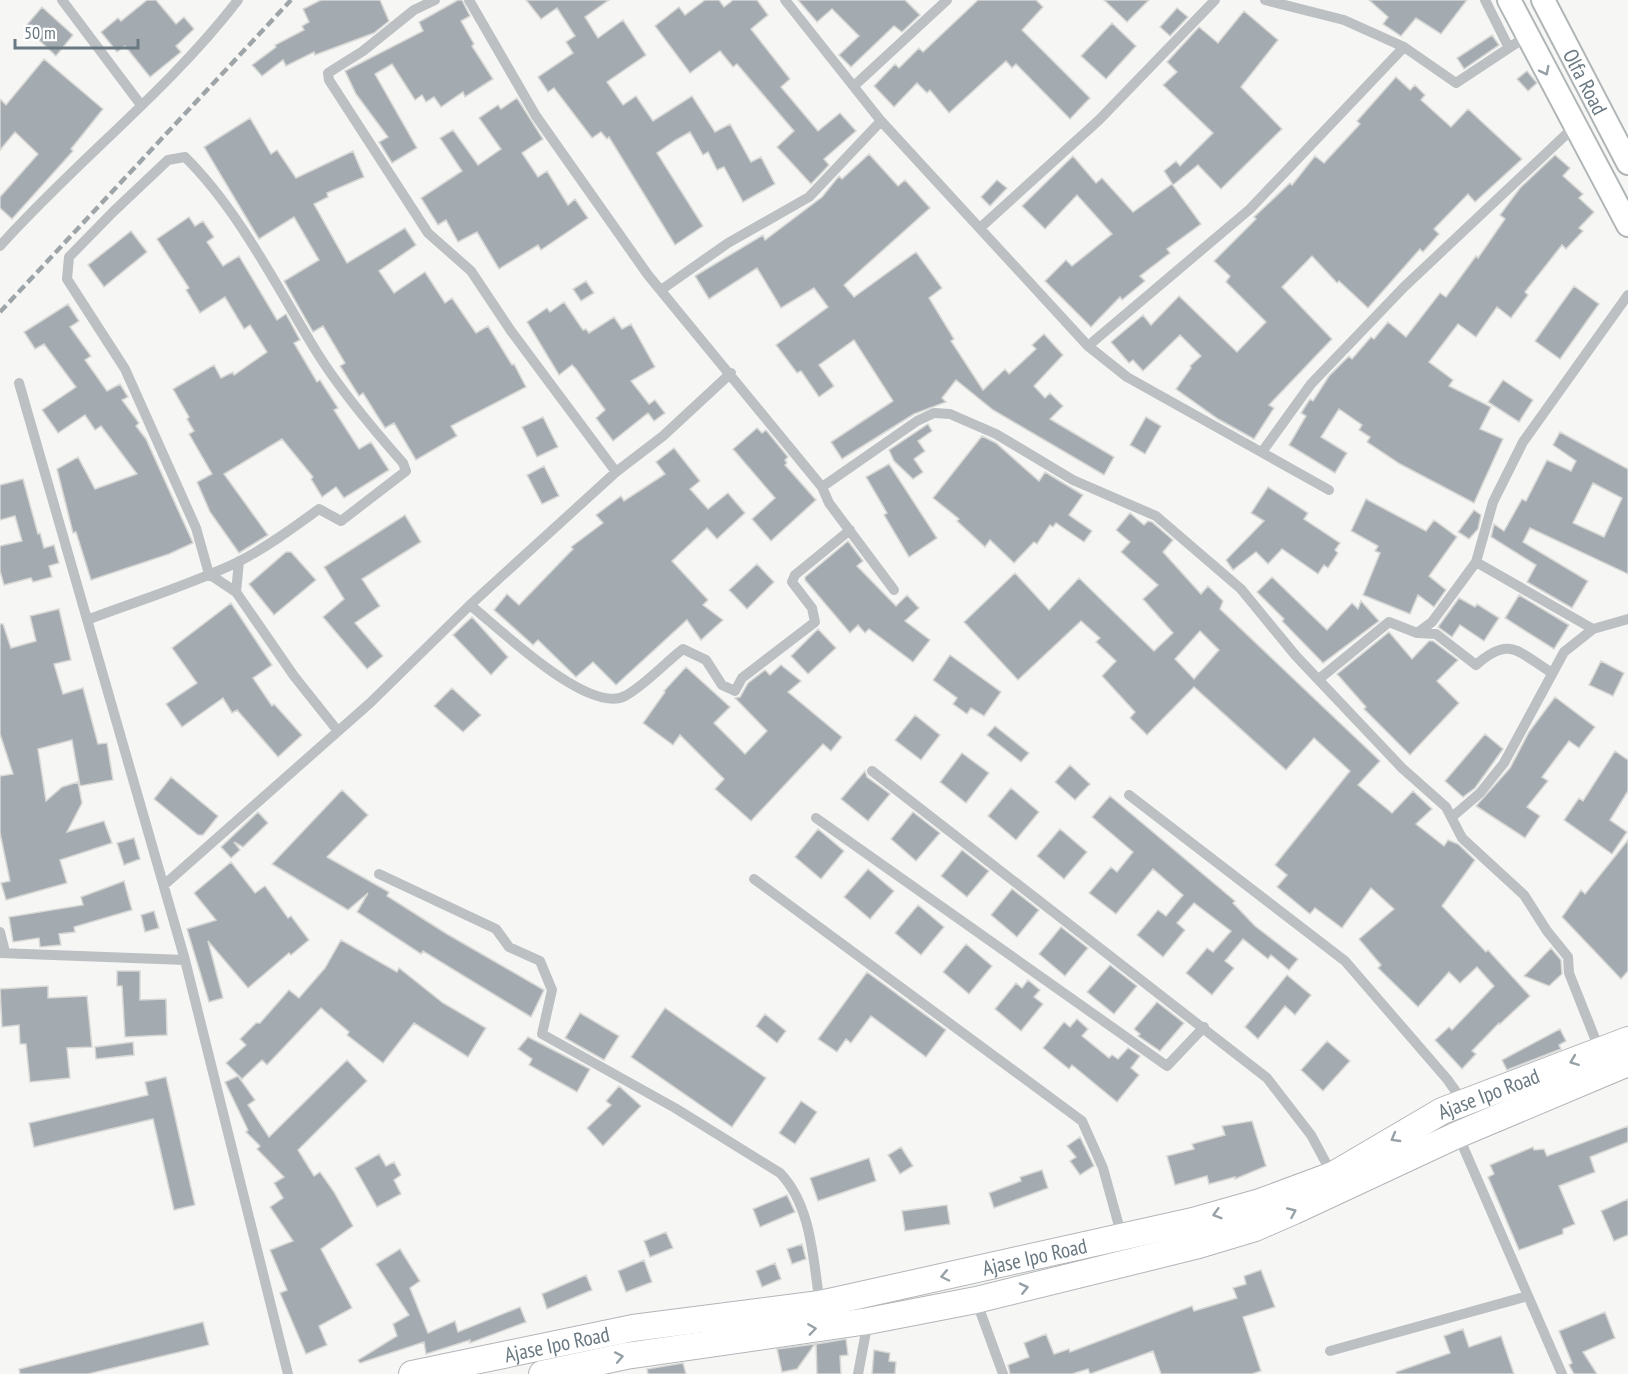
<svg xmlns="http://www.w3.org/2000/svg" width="1628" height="1374" font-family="'PT Sans Narrow',sans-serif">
	<rect width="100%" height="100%" fill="#f6f6f4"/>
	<path fill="#a4abb0" stroke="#d8d8d6" stroke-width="1.5" fill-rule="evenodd" d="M147,0H156L176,24L184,17L194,29L176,46L181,52L150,77L125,46L117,52L101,32L118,18L121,21Z
		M321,0H380L389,21L374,33L315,55L314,52L286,66L283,60L262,76L252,65L276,47L275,45L304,30L302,26L309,22L303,9Z
		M458,0H462L470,16L461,21L474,44L472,46L493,79L465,97L463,92L441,107L434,97L426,102L422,95L415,100L392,64L375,74L417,148L392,163L379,142L388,137L356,94L345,71L423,31L419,22Z
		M526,0H609L585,17L598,38L623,20L646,55L607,82L623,105L636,96L653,121L692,96L715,132L730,124L751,162L761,157L775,184L743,202L724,167L717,170L708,152L703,155L690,132L676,140L657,153L703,226L675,245L609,137L607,139L601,132L592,138L554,88L548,92L538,77L573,53L566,42L575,36L557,8L541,19Z
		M705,0H719L724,7L733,0H757L768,15L751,29L790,79L781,87L818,131L840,113L856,131L824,159L829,165L811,184L777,147L794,131L737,64L733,67L720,51L690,73L655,26L679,7L685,15Z
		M798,0H905L920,15L902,32L894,26L851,67L839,55L859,36L832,9L817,22Z
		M978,0H1036L1043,7L1022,30L1090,98L1070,119L1016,64L1012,68L1006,61L949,113L930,90L927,93L917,83L894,107L874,86L895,64L899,68L919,48L923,52Z
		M1104,0H1149L1127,22Z
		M1369,0H1467L1441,34L1416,18L1401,36L1383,24L1388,17Z
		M42,7L73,35L56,56L25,27Z
		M1177,8L1188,17L1170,36L1160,27Z
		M1244,11L1278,40L1241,87L1282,129L1221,189L1198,165L1173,185L1164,171L1176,161L1180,166L1213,133L1163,85L1177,72L1167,62L1199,27L1218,43Z
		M1112,23L1136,46L1106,79L1081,56Z
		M1492,35L1499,45L1464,69L1457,58Z
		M44,59L103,109L71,149L73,151L12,219L0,208V197L38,154L15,132L0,150V99L6,105Z
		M1527,71L1537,83L1528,91L1517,79Z
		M1396,77L1410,90L1415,85L1425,95L1421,100L1451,127L1468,109L1522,159L1475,202L1468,194L1434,229L1439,234L1423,252L1420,249L1368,308L1339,281L1337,283L1312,256L1282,287L1332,339L1269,405L1274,408L1254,439L1218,419L1176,389L1191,368L1190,366L1201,356L1180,335L1143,371L1133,360L1129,363L1111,342L1143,315L1151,325L1179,296L1237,352L1266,322L1226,282L1230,276L1214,261L1256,219L1254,217L1290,183L1292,185L1315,156L1324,163L1360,124L1357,121Z
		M517,98L543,139L522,153L538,177L547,171L568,205L575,199L588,218L541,250L538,245L499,269L477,232L458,242L446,220L438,225L421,198L462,171L440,138L453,130L478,165L501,149L479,118L498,105L501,109Z
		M250,118L271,154L277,150L296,178L353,151L364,177L327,193L328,197L314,204L347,263L405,228L416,245L379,271L394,293L425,272L445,303L452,298L476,333L488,326L512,365L514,364L526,387L451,426L457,436L416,460L394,423L385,428L363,393L359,396L340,366L345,363L323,326L313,332L284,281L319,260L294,217L259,239L204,147Z
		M869,154L898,186L905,180L930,208L844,285L854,297L916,252L942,288L929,298L954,339L951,341L983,390L1005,369L1009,374L1036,349L1032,345L1044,334L1063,355L1034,386L1045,398L1050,393L1063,406L1050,419L1114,457L1104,475L993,410L956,380L942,398L946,402L914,414L842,459L831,442L893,401L854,340L819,365L834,386L819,397L801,371L797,373L776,345L828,307L814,288L781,308L757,268L709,299L695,276L763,235L765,240L822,197L839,176L842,179Z
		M1555,155L1570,168L1563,176L1583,194L1579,198L1594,212L1579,228L1583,231L1566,249L1562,245L1525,292L1528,295L1511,318L1497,307L1476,337L1458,324L1429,362L1453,380L1449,386L1491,407L1480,429L1503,439L1474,503L1400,464L1367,442L1370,437L1359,430L1362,425L1339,409L1321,437L1347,453L1335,473L1289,445L1306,416L1301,413L1310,399L1313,401L1329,376L1349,356L1352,359L1371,337L1374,339L1388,322L1406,337L1440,293L1446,297L1476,256L1478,258L1505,219L1500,215L1520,188Z
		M1073,156L1096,183L1102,178L1133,212L1172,184L1201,224L1167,249L1170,253L1140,276L1145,281L1122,300L1120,297L1091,327L1045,281L1066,260L1072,266L1112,234L1077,195L1045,229L1022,206Z
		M997,180L1007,188L990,206L981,197Z
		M189,217L195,226L203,221L214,237L207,242L223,266L239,256L277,320L286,314L300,340L294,343L317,382L320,380L338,408L334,410L359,449L371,442L389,470L344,498L336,487L322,497L311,479L313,477L282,439L224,474L268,535L239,553L210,512L197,482L212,474L189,434L194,431L187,419L189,417L173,389L214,365L221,378L233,372L234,375L267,352L250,325L244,329L225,297L200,313L186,290L189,288L157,239Z
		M131,231L147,252L104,287L88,265Z
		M586,281L594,293L581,301L573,289Z
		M1574,286L1599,304L1560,359L1535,341Z
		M564,302L583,330L586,329L589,333L614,317L622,329L631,324L655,367L631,381L649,404L655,400L665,413L654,421L648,413L613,441L596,418L605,410L576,369L572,365L559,375L527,322L547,308L550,312Z
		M68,304L79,321L70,327L91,356L85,360L107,391L120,384L128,397L122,400L139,423L136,426L146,439L193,543L169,554L91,580L76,532L73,533L57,469L78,457L95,489L137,474L101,426L95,430L85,415L58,433L42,410L76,387L44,344L35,349L24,332Z
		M1503,380L1533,400L1519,422L1488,402Z
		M543,417L558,447L537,457L522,427Z
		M1146,417L1161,426L1145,454L1130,445Z
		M928,424L932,431L918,441L925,451L914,459L923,472L913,479L894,461L889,450Z
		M757,428L762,433L766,430L788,457L785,460L787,463L785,465L816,500L771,541L752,519L775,498L733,449Z
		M1560,432L1628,469V574L1530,528L1523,542L1588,581L1572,608L1527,582L1536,565L1491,537L1494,524L1504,531L1522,499L1526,501L1547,460L1571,471L1576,461L1553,445ZM1593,483L1622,498L1604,537L1573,523Z
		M982,436L996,443L1039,481L1045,472L1083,495L1069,515L1092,531L1084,542L1056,523L1053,527L1050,525L1037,544L1034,542L1014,563L990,540L985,547L957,521L959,519L933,498Z
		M674,448L700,481L690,489L708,509L728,493L745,513L717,539L707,528L672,561L708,600L703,605L723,620L701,640L687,620L616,685L593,662L576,677L538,640L533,645L494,610L507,594L519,605L573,549L571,547L603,523L596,515L621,496L624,501L665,474L656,462Z
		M889,464L937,538L909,557L884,515L887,513L866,477Z
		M544,466L559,496L542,504L527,475Z
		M23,479L38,534L40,533L44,548L54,545L59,563L49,566L52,577L33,582L31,578L4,585L0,571V546L22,541L15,516L0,520V485Z
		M1268,487L1308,513L1304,519L1340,543L1335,550L1338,553L1328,568L1324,565L1318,574L1282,549L1268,564L1256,552L1233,570L1226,560L1264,521L1251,513Z
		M1366,499L1426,531L1434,520L1457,537L1429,576L1446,590L1434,607L1418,595L1410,614L1363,595L1380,553L1375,551L1378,546L1351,531Z
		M1474,510L1481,515L1478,529L1469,539L1458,532Z
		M1130,513L1144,525L1148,521L1152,522L1173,540L1163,552L1201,594L1208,586L1223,601L1220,609L1380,761L1358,785L1392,813L1413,791L1432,809L1416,824L1444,846L1448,840L1458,844L1475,860L1442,906L1486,952L1488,950L1530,996L1500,1024L1499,1023L1472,1051L1476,1054L1462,1069L1435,1040L1449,1027L1452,1030L1494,986L1477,967L1460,983L1449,972L1418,1007L1378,968L1381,965L1359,939L1394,909L1371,888L1342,928L1315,908L1310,914L1277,887L1287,875L1275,865L1350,771L1314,738L1286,770L1194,687L1147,735L1130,718L1135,712L1102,676L1116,661L1096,642L1100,638L1081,621L1018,680L964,622L1015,573L1049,610L1079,578L1154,651L1173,633L1143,599L1158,585L1121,552L1130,542L1116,530ZM1200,631L1219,650L1194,679L1175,659Z
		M405,515L421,542L362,579L380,606L355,623L383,656L367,669L323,617L344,599L324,567Z
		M848,541L863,561L857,566L896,606L907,595L919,608L905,621L930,640L913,662L869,629L865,633L858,625L850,633L805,580V577Z
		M286,552H291L316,580L274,615L249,584Z
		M757,564L774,582L747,609L729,590Z
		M1272,577L1327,630L1352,603L1358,609L1361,601L1379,621L1323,663L1282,621L1284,619L1257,592Z
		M1519,595L1569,625L1554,649L1505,618Z
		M1459,598L1475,607L1477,604L1499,618L1484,641L1460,625L1452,637L1438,627Z
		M231,603L272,665L253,678L272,706L274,704L302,735L278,757L237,710L232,713L223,698L182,727L166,704L197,683L172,648Z
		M59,609L71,660L54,664L63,694L83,688L98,744L107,743L113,780L80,786L72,740L38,749L46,801L62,787L78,782L82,803L67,832L104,821L112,843L60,860L67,883L6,900L1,883L10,881L0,833V776L13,774L0,734V624H3L11,648L36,641L30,616Z
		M472,617L508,657L491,675L453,635Z
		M818,629L836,648L808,674L791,656Z
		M1389,632L1412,659L1429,641H1433L1458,660L1437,681L1459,703L1410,755L1364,709L1366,707L1337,674Z
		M950,655L1001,692L984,716L971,708L967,714L953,704L957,698L933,680Z
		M1601,661L1624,673L1613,696L1589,685Z
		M781,665L801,681L788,692L842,737L831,751L823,744L751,821L715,789L724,779L680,735L673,745L643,723L665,692L664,691L686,667L730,707L714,723L745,754L767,731L735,698L740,697L748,683L765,670L770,675Z
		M452,688L481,715L463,732L434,706Z
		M1555,697L1595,727L1579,748L1569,741L1542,777L1548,781L1527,807L1540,816L1525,838L1476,806L1510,768L1529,732Z
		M915,715L940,735L921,760L895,740Z
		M995,726L1029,753L1021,762L987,735Z
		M1485,734L1503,749L1475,788L1463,797L1445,781Z
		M1615,751L1628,760V791L1610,820L1627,832L1612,854L1564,820L1579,798L1583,801Z
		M962,753L989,773L966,803L940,782Z
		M1070,765L1090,784L1075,800L1055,782Z
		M865,771L867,777L890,794L868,821L841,799Z
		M171,777L218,816L203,835H198L154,799Z
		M1011,788L1039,812L1016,840L988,816Z
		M342,790L368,815L327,857L389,892L387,896L447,934L544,990L531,1017L423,951L421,954L357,912L368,893L348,910L272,864Z
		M1110,796L1235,901L1233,903L1255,926L1298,959L1289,970L1271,955L1268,959L1243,939L1225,961L1234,968L1212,995L1186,973L1207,948L1213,952L1231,931L1194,903L1177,923L1185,930L1163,957L1137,935L1158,910L1166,916L1183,895L1153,869L1116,914L1089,893L1111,867L1117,872L1133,852L1092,817Z
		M258,812L268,823L243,847L234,842L240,850L231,858L221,847Z
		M913,812L940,833L916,861L891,839Z
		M818,829L844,851L821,879L795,857Z
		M1060,829L1087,852L1064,879L1037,856Z
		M134,838L140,859L124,865L117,843Z
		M1628,840V971L1621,979L1562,917L1581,890L1585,894Z
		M962,850L989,871L967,897L941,876Z
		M231,862L255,893L265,886L288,918L291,916L309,940L291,955L289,953L248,988L208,941L223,998L209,1002L187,929L216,920L194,893Z
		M868,869L894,891L870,919L844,897Z
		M124,881L132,910L74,927L75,932L59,934L61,945L40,947L39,938L13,942L9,917L83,905L81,897Z
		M1012,889L1039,910L1017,937L991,915Z
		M918,905L944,927L921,955L895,933Z
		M154,911L159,928L145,932L141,915Z
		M1061,927L1088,948L1065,976L1039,954Z
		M341,940L397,972L399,968L443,1003L486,1028L468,1057L414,1023L383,1063L347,1035L349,1032L321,1008L267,1065L262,1060L242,1079L226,1063L246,1045L240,1039L256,1023H260L289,990L299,998L325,968Z
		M966,944L992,966L969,994L943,972Z
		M1551,948L1561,960L1562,974L1549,986L1524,976Z
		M1110,965L1137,986L1114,1014L1087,992Z
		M117,971H140V1000L166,999L167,1035L125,1037L122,986H117Z
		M867,972L946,1030L926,1057L871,1016L851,1043L846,1039L837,1052L818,1039Z
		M1287,975L1311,995L1295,1015L1285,1006L1258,1039L1245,1027Z
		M1028,980L1040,990L1034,997L1043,1004L1021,1031L995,1009L1016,983L1022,988Z
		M48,986V998L87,996L92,1047L67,1048L70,1078L30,1082L26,1044H20L19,1025L2,1027L0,989Z
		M1157,1002L1184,1023L1160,1051L1138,1036L1140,1034L1134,1029Z
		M665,1008L766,1078L732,1127L631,1057Z
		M580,1013L619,1036L604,1060L565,1038Z
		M765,1014L786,1031L777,1043L756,1026Z
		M1077,1019L1088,1029L1082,1036L1109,1058L1112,1055L1118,1059L1128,1048L1140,1056L1131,1068L1139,1075L1117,1102L1072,1065L1069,1069L1043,1048L1064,1022L1070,1027Z
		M1560,1029L1566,1041L1559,1045L1561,1049L1507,1070L1502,1060Z
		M528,1037L590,1069L577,1092L529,1065L532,1059L518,1049Z
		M1327,1041L1350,1061L1323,1091L1301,1070Z
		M133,1042L134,1055L96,1059L95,1047Z
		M347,1060L367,1081L298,1150L314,1176L320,1172L334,1192L353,1226L321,1249L352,1308L319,1326L327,1345L306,1354L280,1293L287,1290L270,1250L293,1241L270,1207L283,1198L274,1183L284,1177L257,1149L260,1146L246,1132L248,1130L225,1082L238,1076L255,1100L248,1105L269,1137Z
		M166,1077L195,1205L174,1210L153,1119L34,1147L29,1123L148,1095L145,1082Z
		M619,1086L641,1106L603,1146L587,1128L611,1105L606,1101Z
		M801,1101L817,1112L795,1144L779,1133Z
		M1252,1121L1266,1166L1235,1179V1177L1209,1184L1207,1176L1175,1185L1167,1156L1194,1149L1192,1144L1225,1135L1222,1126Z
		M1628,1126V1142L1590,1157L1595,1172L1559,1186L1575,1224L1563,1229V1234L1519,1250L1488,1177L1494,1174L1490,1165L1533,1147L1534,1150L1544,1149L1547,1156Z
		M1080,1137L1094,1166L1080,1175L1070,1161L1076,1157L1067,1146Z
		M901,1147L913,1166L900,1174L888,1155Z
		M379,1154L386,1166L394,1162L401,1175L394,1180L401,1194L377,1207L355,1168Z
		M869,1158L876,1181L818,1201L810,1178Z
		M1042,1170L1048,1188L994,1208L989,1193L1021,1181L1020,1177Z
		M787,1195L795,1212L760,1227L753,1209Z
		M1628,1199V1235L1614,1241L1601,1211Z
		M947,1205L950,1224L905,1231L902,1211Z
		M666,1232L673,1248L650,1257L644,1241Z
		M802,1244L806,1259L792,1264L787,1249Z
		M400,1249L420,1281L410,1288L428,1333L455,1321L458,1332L520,1307L526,1322L470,1343V1340L426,1354L424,1342L360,1363L358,1360L397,1336L393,1324L409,1315L376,1264Z
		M644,1260L652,1282L626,1292L618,1271Z
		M775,1263L781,1279L762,1287L756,1271Z
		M1261,1270L1275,1307L1243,1317L1261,1371L1252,1374H1161L1153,1351L1090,1374L1088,1369L1072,1374H1010L1008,1365L1029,1357L1024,1343L1046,1334L1054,1354L1069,1349L1070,1352L1192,1306L1194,1311L1237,1298L1233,1288L1246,1284L1244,1276Z
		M586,1275L592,1290L547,1309L542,1294Z
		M1605,1312L1615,1338L1583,1352L1597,1374H1574L1569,1365L1572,1363L1559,1331Z
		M203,1322L209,1345L88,1374H20L19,1369Z
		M1463,1329L1469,1347L1501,1336L1514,1374H1397L1396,1372L1450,1353L1444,1336Z
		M846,1339L848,1355L840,1356L841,1374H817L816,1344Z
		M815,1344L797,1369L782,1372L777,1349Z
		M874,1350L890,1353L889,1361L896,1362L895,1374H872Z
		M683,1363L686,1374H648L647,1369Z"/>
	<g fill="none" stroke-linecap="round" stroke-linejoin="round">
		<defs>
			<g id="major">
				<path d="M1509,0L1628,225"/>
				<path id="s1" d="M1543,0L1628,163"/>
			</g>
			<g id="highway">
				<path id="s2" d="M412,1374L633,1328L820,1304L1193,1221L1260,1202L1333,1175L1442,1111L1628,1040"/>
				<path d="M542,1374L626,1356L868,1321L976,1300L1195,1246L1255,1228L1294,1211L1457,1135L1628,1063"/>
			</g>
		</defs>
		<use href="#major" stroke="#b0b5b7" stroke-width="26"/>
		<use href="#highway" stroke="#b2b5b8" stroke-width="28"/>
		<path stroke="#bcc0c3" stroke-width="10" d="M62,0L141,105
			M435,0L414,10L363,51L328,73L329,80L428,233L471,271L511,331L616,472
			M469,0L536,116L648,275L822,487L829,503L894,590
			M785,0L881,121L1088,346L1127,377L1329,490
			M1265,0L1344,20L1404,47L1456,83L1527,36
			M1485,0L1508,46
			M855,85L947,0
			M980,228L1099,120L1215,0
			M0,246C76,161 168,91 238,0
			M661,290L728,243L809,197L881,121
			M1088,346L1250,209L1404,47
			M19,383L185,960L288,1374
			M1262,452L1311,384L1404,287L1574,127
			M822,487L917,421L934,413L950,414L996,434L1073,480L1156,516L1241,589L1296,656L1402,768L1446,807L1462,838L1524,895L1547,931L1568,957L1569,973L1600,1051
			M1476,562L1593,629
			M236,592L239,561
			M470,605C499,628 588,715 625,696C644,686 666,662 683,649L706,660L722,685L735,691L742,678L815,622L812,608L792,582L795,575L850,530
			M87,620C137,601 190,585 238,562C267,547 293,528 319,509L341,521L406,471L403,463C373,429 340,390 316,351C277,287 238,209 185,157L168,160L114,211L69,257L67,279L125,369L196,528L209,574L236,592L294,676L337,730
			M1417,633L1432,622L1476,562L1493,502L1523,442L1628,295
			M1319,679L1389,622L1417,633L1436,634L1476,665C1510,635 1518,652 1552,673
			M872,771L1267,1078L1311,1135L1332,1174
			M1129,795L1345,961L1447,1079L1464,1103
			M1452,817L1480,793L1504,763L1564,652L1593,629L1628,619
			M816,818L1167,1066L1204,1027
			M379,874L496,929L509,947L540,961L552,990L542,1034L675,1108L780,1173C812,1206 813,1261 820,1304
			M754,879L1082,1121L1103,1168L1122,1237
			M164,885L370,703L470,605L616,472L663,436L731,373
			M0,932L5,952
			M0,953L185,960
			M1458,1135L1562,1374
			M976,1300L1003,1374
			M1330,1351L1528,1296
			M858,1374L868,1321"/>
		<use href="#major" stroke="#fff" stroke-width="22"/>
		<use href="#highway" stroke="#fff" stroke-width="26"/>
		<path stroke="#9ea5a9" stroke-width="4.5" stroke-dasharray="9 4.5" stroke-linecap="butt" d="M0,312L291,0"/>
	</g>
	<defs><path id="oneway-chevron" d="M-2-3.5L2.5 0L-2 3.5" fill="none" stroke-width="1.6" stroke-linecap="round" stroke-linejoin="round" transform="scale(1.5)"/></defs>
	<g stroke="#96a0a7">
		<use href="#oneway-chevron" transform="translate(1545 71) rotate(63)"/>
		<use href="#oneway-chevron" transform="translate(1574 1061) rotate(159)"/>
		<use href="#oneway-chevron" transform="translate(1395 1138) rotate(150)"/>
		<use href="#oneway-chevron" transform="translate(1292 1212) rotate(-24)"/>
		<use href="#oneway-chevron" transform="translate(1217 1214) rotate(164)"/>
		<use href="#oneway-chevron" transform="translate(945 1276) rotate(168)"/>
		<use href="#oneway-chevron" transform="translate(1024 1288) rotate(-13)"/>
		<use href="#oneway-chevron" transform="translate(812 1329) rotate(-8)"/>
		<use href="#oneway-chevron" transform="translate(619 1357) rotate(-11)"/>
	</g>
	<g text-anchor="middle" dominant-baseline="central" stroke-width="6" stroke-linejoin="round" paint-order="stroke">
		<g font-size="21" fill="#697881" stroke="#fff">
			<text stroke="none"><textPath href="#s1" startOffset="92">Olfa Road</textPath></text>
			<text stroke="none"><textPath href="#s2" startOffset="1120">Ajase Ipo Road</textPath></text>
			<text stroke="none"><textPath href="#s2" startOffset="634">Ajase Ipo Road</textPath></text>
			<text stroke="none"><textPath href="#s2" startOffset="148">Ajase Ipo Road</textPath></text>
		</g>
	</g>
	<path d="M15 39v9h123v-9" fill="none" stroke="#697881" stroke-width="3"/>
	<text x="24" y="39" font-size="18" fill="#697881" stroke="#ffffff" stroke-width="4.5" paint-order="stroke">50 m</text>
</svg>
